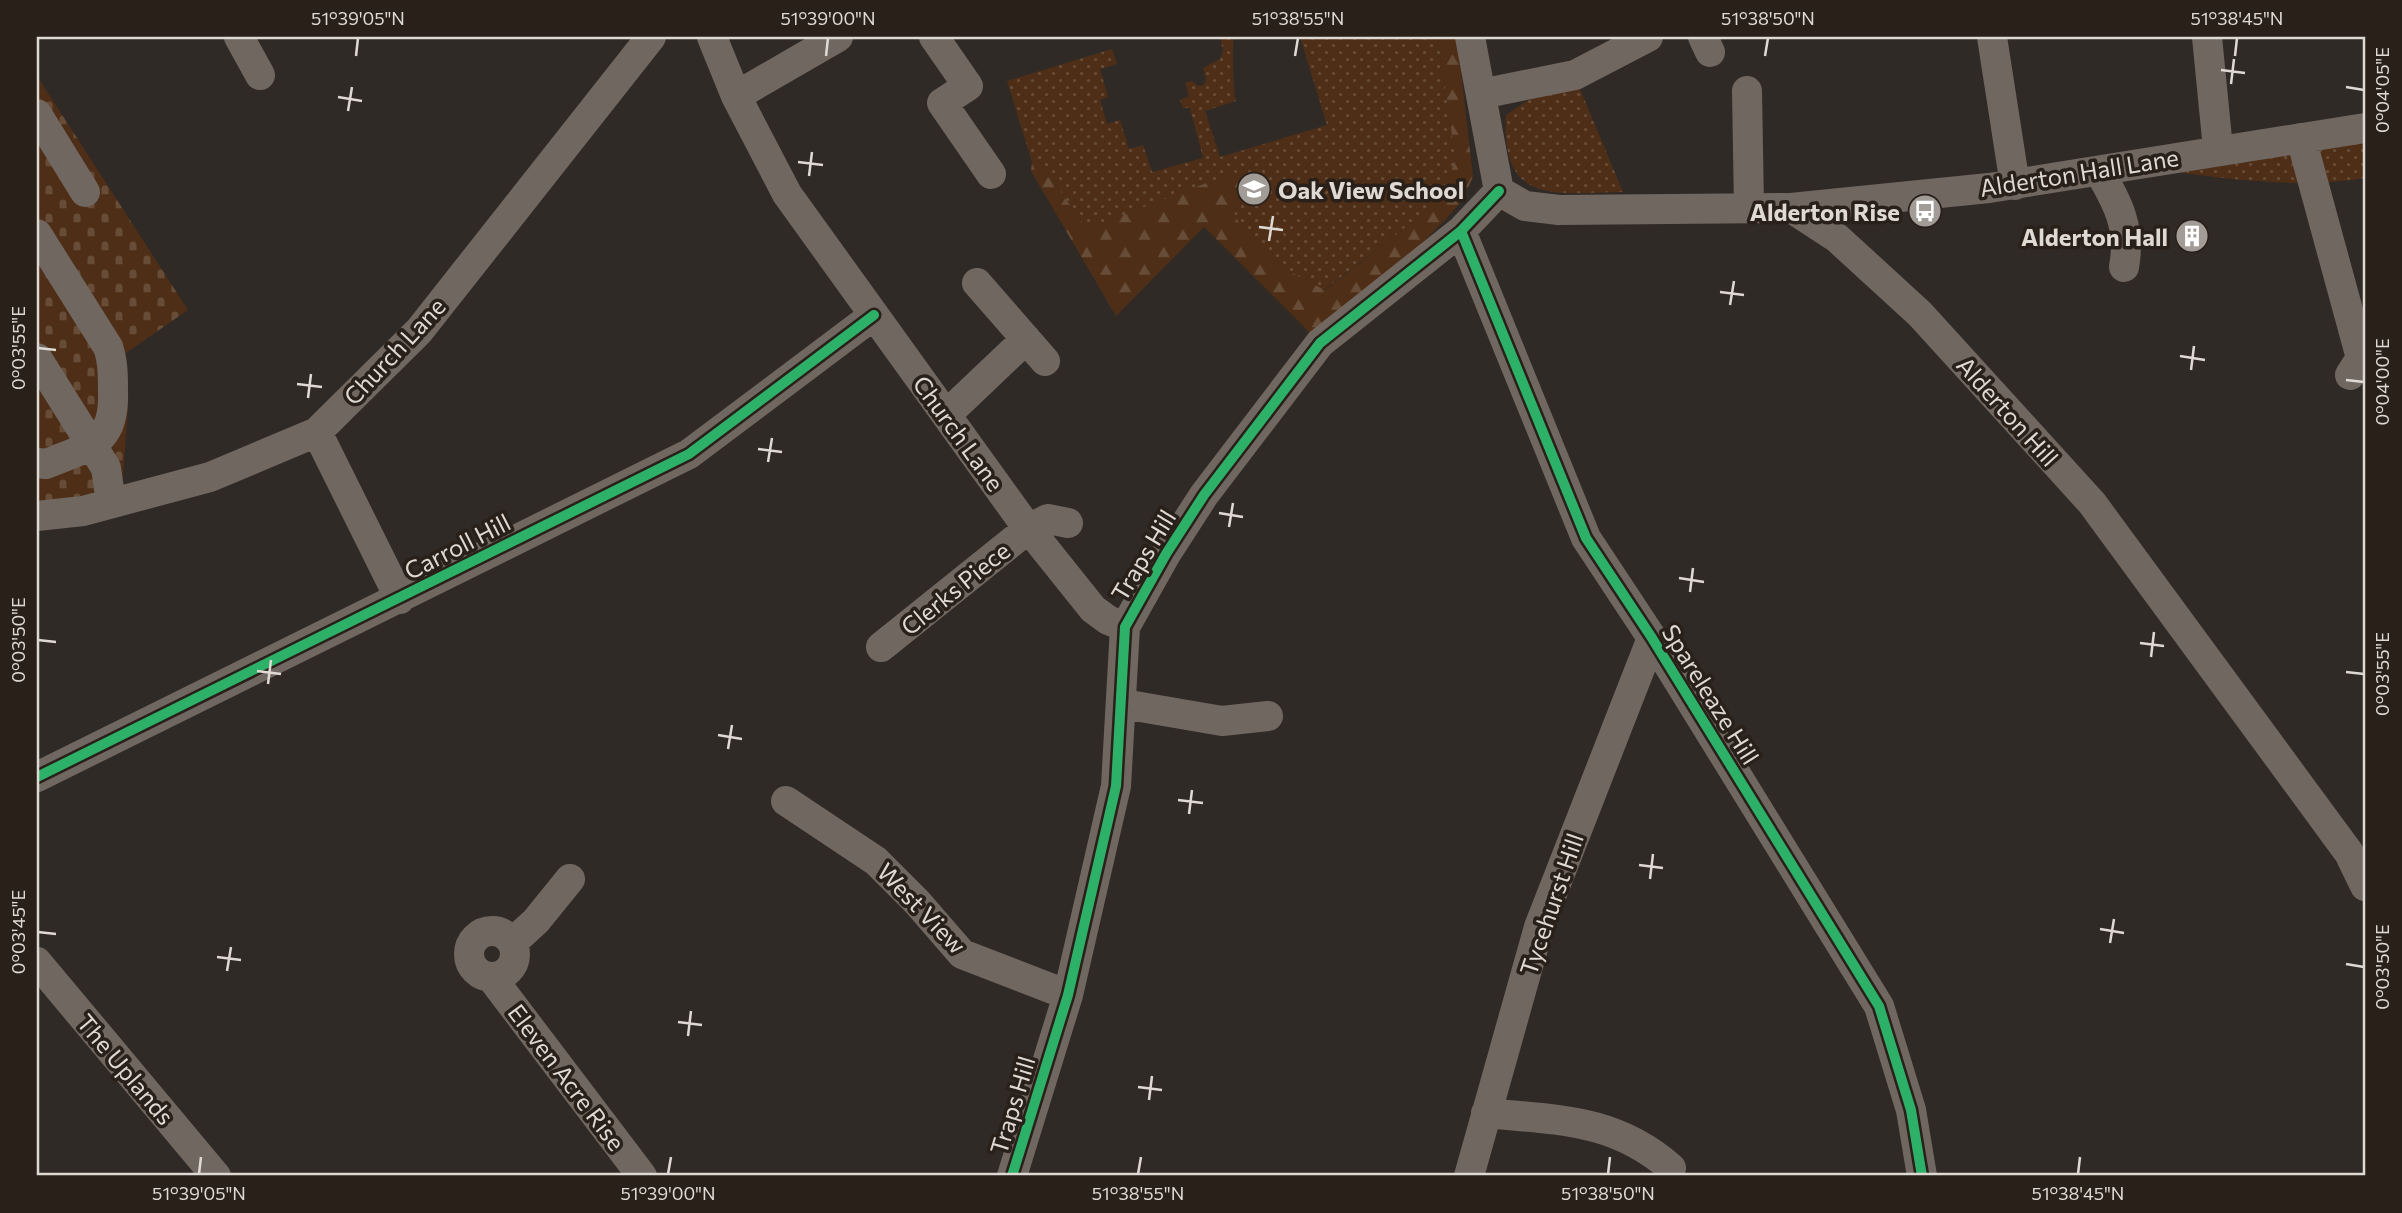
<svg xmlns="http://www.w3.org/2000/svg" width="2402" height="1213" font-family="Commissioner,sans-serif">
	<defs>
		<pattern id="grass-dots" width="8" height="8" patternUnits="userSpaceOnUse" patternTransform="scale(1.75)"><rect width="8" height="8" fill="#4e2e16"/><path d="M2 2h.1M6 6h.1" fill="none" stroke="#674c37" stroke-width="1.8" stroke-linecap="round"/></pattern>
		<pattern id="forest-firs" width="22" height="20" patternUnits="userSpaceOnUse" patternTransform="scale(1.75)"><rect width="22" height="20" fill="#4e2e16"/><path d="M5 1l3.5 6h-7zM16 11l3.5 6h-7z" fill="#674c37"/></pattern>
		<pattern id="cemetery-stones" width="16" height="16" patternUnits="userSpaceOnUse" patternTransform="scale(1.75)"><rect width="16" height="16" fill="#4e2e16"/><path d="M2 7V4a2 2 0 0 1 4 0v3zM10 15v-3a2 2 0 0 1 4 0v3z" fill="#674c37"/></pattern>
	</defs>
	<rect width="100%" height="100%" fill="#302a26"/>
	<path fill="url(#grass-dots)" d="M1220,37H1234C1232,42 1233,92 1236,101L1205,111L1220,157L1327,125L1300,37H1438L1455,157L1448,184L1419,217L1324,290C1289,273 1251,251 1234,213L1240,194L1235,173L1087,229L1038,160L1032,162L1007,81L1112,49L1117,64L1100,69L1108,97L1100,100L1107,124L1120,120L1129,149L1143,145L1152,172L1203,158L1190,108H1183L1180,100L1189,96L1185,83L1192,81L1198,86L1203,85L1206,80L1203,68L1220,59L1223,51Z
		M1577,82L1623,192C1554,193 1501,206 1506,115L1539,93Z
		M2365,128V178C2288,191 2205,175 2127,166Z"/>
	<path fill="url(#forest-firs)" d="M1438,37H1457L1473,177L1461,202L1444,221L1320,343L1204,227L1116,316L1031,171L1032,162L1038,160L1087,229L1235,172L1240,194L1234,213C1251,251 1289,273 1325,290L1419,217L1448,184L1455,157Z"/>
	<path fill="url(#cemetery-stones)" d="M37,76L188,310L123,355L128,409L122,488L37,505Z"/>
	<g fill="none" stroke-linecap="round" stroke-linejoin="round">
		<path stroke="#716761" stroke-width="30" d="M239,37L260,75
			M712,37L736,96L787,194L1021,519L1093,609L1108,620L1125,627
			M934,37L968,86L942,103L991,174
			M1470,37L1499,191
			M1703,37L1710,52
			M1992,37L2015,185
			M2207,37L2218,149
			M1747,91L1749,208
			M1481,94L1575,75L1648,37
			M736,96L838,37
			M37,114L85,192
			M2301,138L2361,358L2350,375
			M2099,171C2118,203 2131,228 2124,267
			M1499,191L1525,206L1559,210L1791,208L1989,188L2365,128
			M1791,208L1837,238L1920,314L2092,503L2349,853L2365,886
			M1461,231L1586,538L1652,638L1879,1006L1911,1110L1922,1176
			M37,234L108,347C113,361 113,376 113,391C115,445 89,446 46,464L38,463
			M977,283L1045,361
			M37,358L106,468L111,503
			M946,415L1026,339
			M317,432L400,599
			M37,516L83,511L210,477L317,432L419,331L651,37
			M881,647L1028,529L1048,519L1068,523
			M1123,704L1222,721L1268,716
			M37,777L689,454L874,315
			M786,801L876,861L917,902L962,954L1068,995
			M469 954a23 23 0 1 1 46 0a23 23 0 1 1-46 0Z
			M512,943L536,921L570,879
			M37,962L216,1176
			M491,977L642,1176
			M1486,1113C1556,1120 1614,1118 1671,1168
			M1012,1176L1068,995L1116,786L1125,627L1166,554L1204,495L1320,343L1461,231L1499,191
			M1469,1176L1539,927L1652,638"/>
		<defs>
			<path id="cycleway" d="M1461,231L1586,538L1652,638L1879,1006L1911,1110L1922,1176
				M37,777L689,454L874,315
				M1012,1176L1068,995L1116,786L1125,627L1166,554L1204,495L1320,343L1461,231L1499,191"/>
		</defs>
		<use href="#cycleway" stroke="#29201a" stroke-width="15"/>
		<use href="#cycleway" stroke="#2db169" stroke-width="10"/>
	</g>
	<path fill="none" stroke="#dfd9d4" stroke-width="2.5" d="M356,56L358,38M826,56L828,38M1295,56L1298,38M1765,56L1768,38M2235,56L2237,38M2221,70L2245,73M2231,84L2234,59M2346,87L2364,90M338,97L362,101M348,111L352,87M798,162L823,165M809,176L812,152M1259,227L1283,230M1269,241L1273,216M1720,292L1744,295M1730,305L1734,281M38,348L56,350M2180,356L2205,360M2191,370L2194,346M2346,380L2364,382M297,384L322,387M308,398L311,374M758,449L782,452M768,462L772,438M1219,513L1243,517M1229,527L1233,503M1679,578L1704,582M1690,592L1693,568M38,640L56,642M2140,643L2164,646M2151,657L2154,632M257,671L281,674M2346,672L2364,674M268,684L271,660M718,735L742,739M728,749L732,725M1178,800L1203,803M1189,814L1192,790M1639,865L1663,868M1650,879L1653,854M2100,929L2124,933M38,932L56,934M2110,943L2114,919M217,957L241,960M2346,964L2364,967M227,971L231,947M678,1022L702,1025M688,1036L691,1011M1138,1087L1162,1090M1149,1100L1152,1076M199,1174L201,1157M668,1174L671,1157M1138,1174L1141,1157M1608,1174L1610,1157M2078,1174L2080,1157"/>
	<defs>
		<symbol id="school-disc" viewBox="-11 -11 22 22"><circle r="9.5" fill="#a29c97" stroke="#29201a"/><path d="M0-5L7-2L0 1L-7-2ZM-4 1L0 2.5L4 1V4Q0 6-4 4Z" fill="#fff"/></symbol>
		<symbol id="bus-disc" viewBox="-11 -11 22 22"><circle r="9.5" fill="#a29c97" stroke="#29201a"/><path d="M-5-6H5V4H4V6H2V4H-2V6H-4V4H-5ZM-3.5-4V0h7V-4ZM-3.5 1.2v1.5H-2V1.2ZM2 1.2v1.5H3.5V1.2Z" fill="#fff"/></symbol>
		<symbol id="building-disc" viewBox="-11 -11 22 22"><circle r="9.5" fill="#a29c97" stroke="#29201a"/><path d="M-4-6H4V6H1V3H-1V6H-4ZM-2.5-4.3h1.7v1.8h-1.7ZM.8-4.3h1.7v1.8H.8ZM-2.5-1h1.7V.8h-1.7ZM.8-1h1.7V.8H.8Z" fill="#fff"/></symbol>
	</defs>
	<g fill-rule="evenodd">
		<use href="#school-disc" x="1235" y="170" width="38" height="38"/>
		<use href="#bus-disc" x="1906" y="192" width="38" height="38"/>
		<use href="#building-disc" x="2173" y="217" width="38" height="38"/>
	</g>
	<g text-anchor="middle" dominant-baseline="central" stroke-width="7" stroke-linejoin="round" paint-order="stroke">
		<g font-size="24" fill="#dfd9d4" stroke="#29201a">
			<text transform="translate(2079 172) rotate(-9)">Alderton Hall Lane</text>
			<text transform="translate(394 351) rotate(-47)">Church Lane</text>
			<text transform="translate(2008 411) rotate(48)">Alderton Hill</text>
			<text transform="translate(959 433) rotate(54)">Church Lane</text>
			<text transform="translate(457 546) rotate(-27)">Carroll Hill</text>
			<text transform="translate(1143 555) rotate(-59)">Traps Hill</text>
			<text transform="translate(955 588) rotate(-39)">Clerks Piece</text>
			<text transform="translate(1711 694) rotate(58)">Spareleaze Hill</text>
			<text transform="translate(1551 904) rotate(-71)">Tycehurst Hill</text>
			<text transform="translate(922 908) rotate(46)">West View</text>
			<text transform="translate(126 1069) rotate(50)">The Uplands</text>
			<text transform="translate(567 1077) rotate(53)">Eleven Acre Rise</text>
			<text transform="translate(1012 1105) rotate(-73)">Traps Hill</text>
		</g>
		<g font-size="24" font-weight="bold" fill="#dfd9d4" stroke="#29201a" text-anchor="end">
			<text x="1278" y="189" text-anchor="start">Oak View School</text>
			<text x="1900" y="211">Alderton Rise</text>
			<text x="2168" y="236">Alderton Hall</text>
		</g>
	</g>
	<rect width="2402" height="1213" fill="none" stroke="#29201a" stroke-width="77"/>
	<rect x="38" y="38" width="2326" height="1136" fill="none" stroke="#dfd9d4" stroke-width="2.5"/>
	<g font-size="18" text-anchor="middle" fill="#dfd9d4">
		<text x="358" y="25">51°39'05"N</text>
		<text x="828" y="25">51°39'00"N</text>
		<text x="1298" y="25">51°38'55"N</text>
		<text x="1768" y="25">51°38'50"N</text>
		<text x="2237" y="25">51°38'45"N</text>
		<text transform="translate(2383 90) rotate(-90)" y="6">0°04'05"E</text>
		<text transform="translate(19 348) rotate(-90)" y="6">0°03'55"E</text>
		<text transform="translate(2383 382) rotate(-90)" y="6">0°04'00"E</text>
		<text transform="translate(19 640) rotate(-90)" y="6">0°03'50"E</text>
		<text transform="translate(2383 674) rotate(-90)" y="6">0°03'55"E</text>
		<text transform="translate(19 932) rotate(-90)" y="6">0°03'45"E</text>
		<text transform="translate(2383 967) rotate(-90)" y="6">0°03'50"E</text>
		<text x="199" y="1200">51°39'05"N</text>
		<text x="668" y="1200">51°39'00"N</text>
		<text x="1138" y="1200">51°38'55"N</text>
		<text x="1608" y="1200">51°38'50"N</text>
		<text x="2078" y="1200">51°38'45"N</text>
	</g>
</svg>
